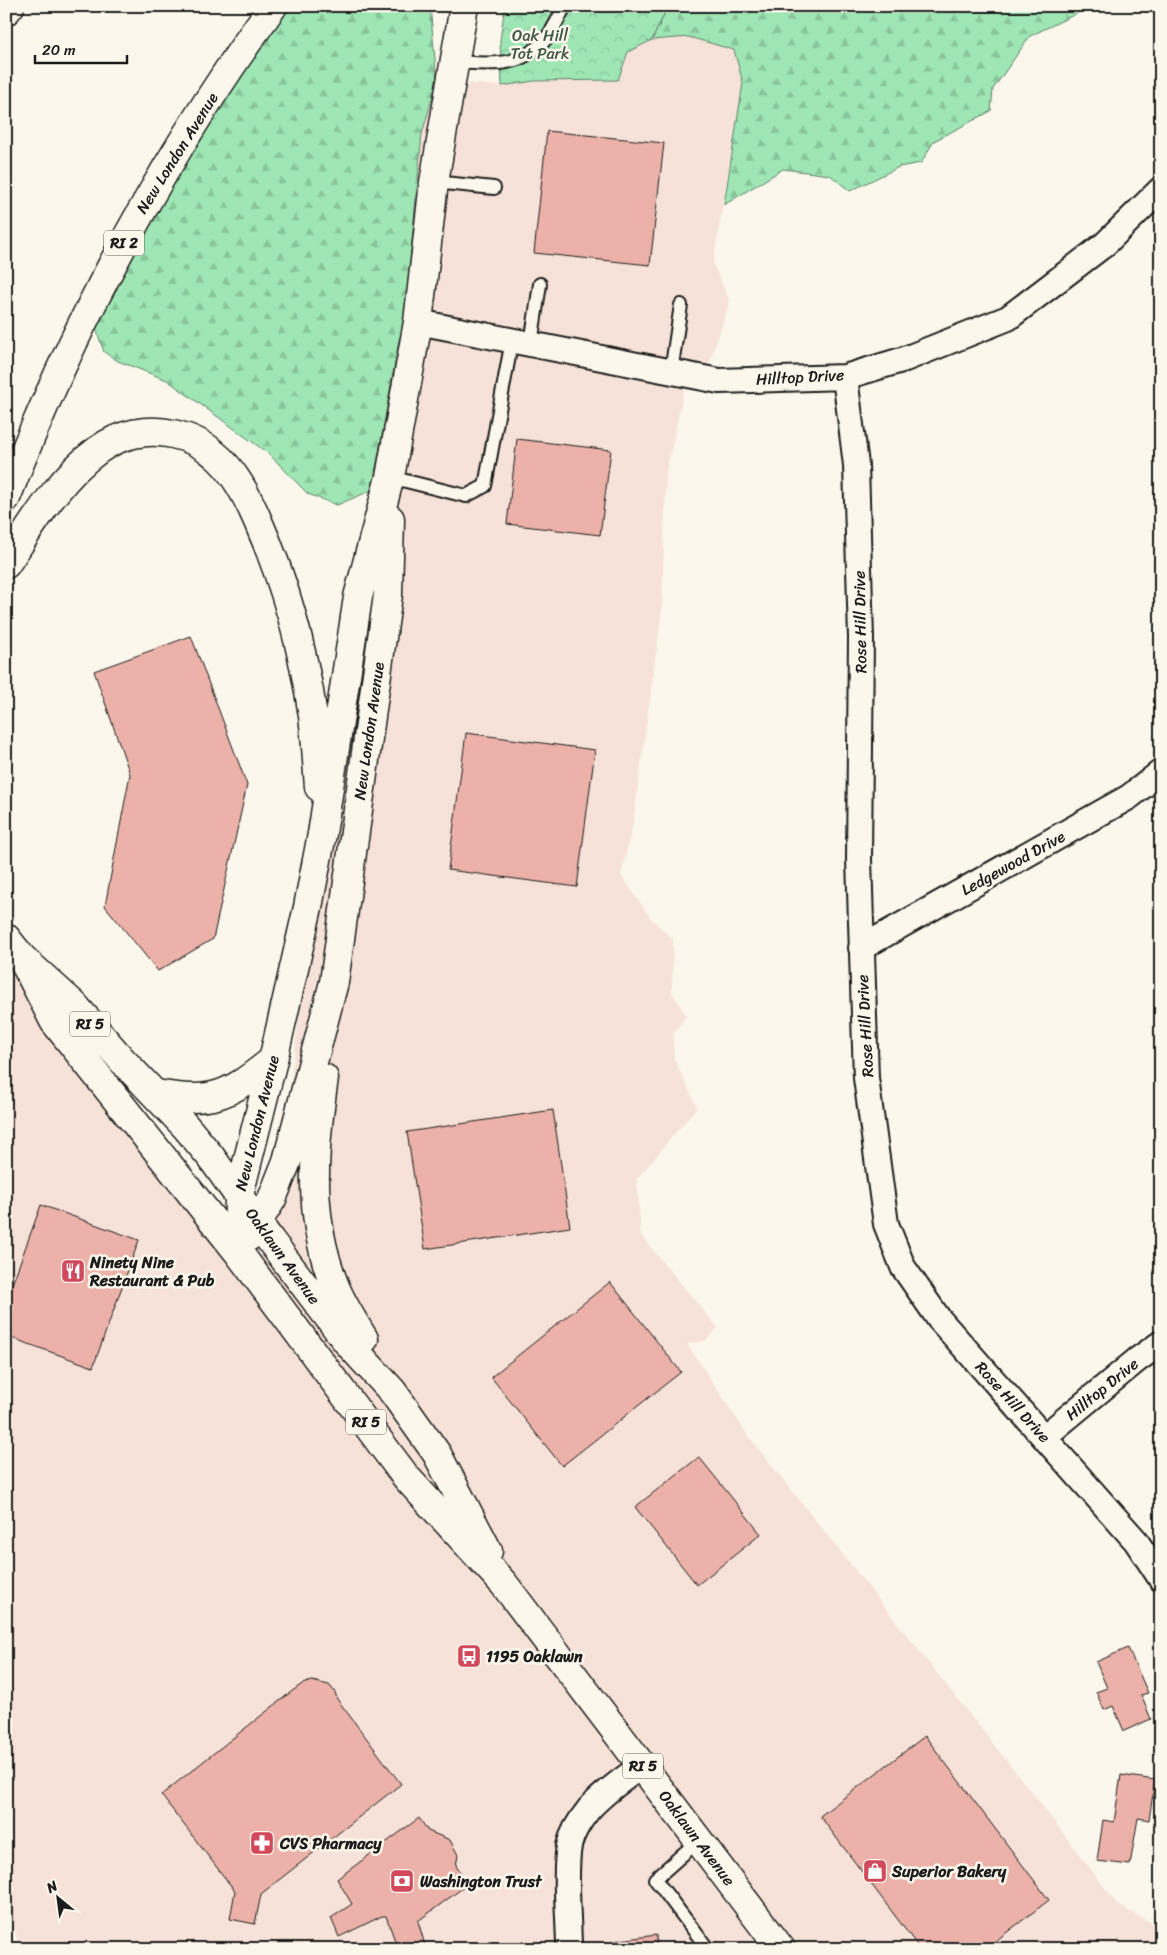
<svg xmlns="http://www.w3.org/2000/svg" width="1167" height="1955" font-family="Sriracha,sans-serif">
	<defs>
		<pattern id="forest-firs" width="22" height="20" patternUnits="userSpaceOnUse" patternTransform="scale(1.25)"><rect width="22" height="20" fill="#9ee6b4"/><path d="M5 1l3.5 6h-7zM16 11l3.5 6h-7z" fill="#88c59a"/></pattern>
		<pattern id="park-crowns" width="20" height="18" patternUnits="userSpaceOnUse" patternTransform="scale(1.25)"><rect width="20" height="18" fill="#9ee6b4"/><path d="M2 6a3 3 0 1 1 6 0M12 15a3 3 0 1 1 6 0" fill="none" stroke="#88c59a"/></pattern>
	</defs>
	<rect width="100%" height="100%" fill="#fbf7ec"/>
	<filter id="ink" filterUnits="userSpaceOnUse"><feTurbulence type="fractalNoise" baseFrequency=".02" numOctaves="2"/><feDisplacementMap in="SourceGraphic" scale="10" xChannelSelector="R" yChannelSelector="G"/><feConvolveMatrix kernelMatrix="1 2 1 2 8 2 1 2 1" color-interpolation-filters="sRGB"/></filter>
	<g filter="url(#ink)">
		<path fill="#f6e2d8" d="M689,37L734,49L743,83L713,264L730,301L706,373L687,376L666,473L662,609L633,824L621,875L652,920L673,939L672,992L686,1016L673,1034L674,1059L697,1107L637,1179L641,1236L718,1328L705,1341L687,1344L746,1433L1033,1794L1118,1905L1161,1928V1949H20L6,1898V943L254,1246L264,1253L272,1227L324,823L370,491L374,479L399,340L404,326L422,134L437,81L502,86L534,81L618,80L628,52L652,40Z"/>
		<path fill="url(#forest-firs)" stroke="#5d8168" d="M285,6H430L437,81L422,134L404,326L399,340L374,479L370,491L337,505L308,494L269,454L167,380L118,361L104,352L92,317L150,207Z
			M668,6H1097L1086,9L1030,36L993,89L991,111L934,141L921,163L899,167L850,191L830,175L783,169L724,205L743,83L734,50L689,37L652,40Z"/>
		<path fill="url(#park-crowns)" stroke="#5d8168" d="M505,6H668L652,40L628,52L618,80L534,81L502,86L500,40Z"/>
		<path fill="#ecb2a9" stroke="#1c1c1c" d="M547,131L664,143L650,265L534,253Z
			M517,439L611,450L600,535L507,524Z
			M191,636L247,785L213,939L158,971L105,906L130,774L94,671Z
			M466,733L595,750L577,887L448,870Z
			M553,1110L570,1227L425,1249L407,1132Z
			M41,1205L139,1240L93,1367L6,1336V1301Z
			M610,1282L681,1372L562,1466L491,1377Z
			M699,1457L761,1534L697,1585L635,1507Z
			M1128,1648L1148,1693L1141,1695L1151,1719L1124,1731L1113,1706L1104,1710L1096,1692L1107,1688L1096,1662Z
			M312,1681L329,1685L335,1692L337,1699L401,1784L261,1894L255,1924L230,1919L235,1891L161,1795L291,1692L302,1684Z
			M925,1736L1049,1900L985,1949H920L820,1816Z
			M1121,1775L1155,1780L1149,1820L1138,1818L1130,1865L1097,1861L1103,1820L1114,1822Z
			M419,1818L428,1831L450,1840L458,1855L456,1866L468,1884L418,1921L426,1949H398L386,1916H382L339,1937L331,1918L352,1904L337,1879Z
			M656,1935L657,1949H613V1941Z"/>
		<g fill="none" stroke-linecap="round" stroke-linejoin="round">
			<defs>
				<path id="lane" d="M456,62C490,64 519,69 545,40C553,31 559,17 565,6
					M434,182L494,188
					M531,344L540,284
					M671,372L681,305
					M390,477L466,496L485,486L512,340
					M699,1840L655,1879L708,1949"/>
				<path id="street" d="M418,322L719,381L845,377L905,359L1008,318L1105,244L1161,189
					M845,377L856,465L861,638L859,859L866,1078L886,1224L903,1267L939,1319L1136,1541L1161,1579
					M861,948L1129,797L1161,772
					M1044,1437L1137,1360L1161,1343
					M569,1949C569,1919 564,1874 569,1846C572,1832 580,1820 589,1809C604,1792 624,1779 642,1765"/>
				<path id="primary" d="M6,11L10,6
					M6,498C74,323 163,158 273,6
					M6,564C33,524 58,479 98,450C120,434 147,428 173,434C187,437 203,444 214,454C234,470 247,496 257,519C285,582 303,648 313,716C316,739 317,764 319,787
					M6,938L22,958L74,1005L122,1060L186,1127L211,1157L270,1240L348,1343L393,1392L437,1454L488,1551
					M22,958L54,1021L238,1252L406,1477L504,1584L781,1949
					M324,1078C313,1152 307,1218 336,1289C344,1307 354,1323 364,1339
					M156,1094C214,1104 228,1096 273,1060
					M248,1237L272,1199L287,1161L334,982L388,595L390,519
					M238,1252L239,1195L273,1060L308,907L322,834L358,597L390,477L418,322L434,182L464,6"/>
			</defs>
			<use href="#lane" stroke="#1c1c1c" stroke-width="16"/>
			<use href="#street" stroke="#1c1c1c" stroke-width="28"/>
			<use href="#primary" stroke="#1c1c1c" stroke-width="31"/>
			<use href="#lane" stroke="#fbf7ec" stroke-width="12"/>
			<use href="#street" stroke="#fbf7ec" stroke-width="24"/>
			<use href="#primary" stroke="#fbf7ec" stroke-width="28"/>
		</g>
	</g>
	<defs>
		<symbol id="restaurant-square" viewBox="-11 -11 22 22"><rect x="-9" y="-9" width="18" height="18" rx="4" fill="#d1495b" stroke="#fbf7ec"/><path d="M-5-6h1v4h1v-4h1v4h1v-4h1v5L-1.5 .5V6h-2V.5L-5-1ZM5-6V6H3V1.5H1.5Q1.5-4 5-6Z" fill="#fff"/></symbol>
		<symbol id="bus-square" viewBox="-11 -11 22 22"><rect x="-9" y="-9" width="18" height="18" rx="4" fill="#d1495b" stroke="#fbf7ec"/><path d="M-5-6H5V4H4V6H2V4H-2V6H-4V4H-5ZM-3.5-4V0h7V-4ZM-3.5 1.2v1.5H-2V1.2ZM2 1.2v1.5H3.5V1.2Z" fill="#fff"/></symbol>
		<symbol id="pharmacy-square" viewBox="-11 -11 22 22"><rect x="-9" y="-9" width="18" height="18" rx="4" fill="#d1495b" stroke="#fbf7ec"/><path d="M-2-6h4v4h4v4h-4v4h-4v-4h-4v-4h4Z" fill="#fff"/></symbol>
		<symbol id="shop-square" viewBox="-11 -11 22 22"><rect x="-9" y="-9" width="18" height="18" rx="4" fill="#d1495b" stroke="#fbf7ec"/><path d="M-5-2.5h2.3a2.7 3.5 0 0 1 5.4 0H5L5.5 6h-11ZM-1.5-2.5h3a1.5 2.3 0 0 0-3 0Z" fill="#fff"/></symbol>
		<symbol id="bank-square" viewBox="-11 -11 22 22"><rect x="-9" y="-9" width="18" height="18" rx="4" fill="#d1495b" stroke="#fbf7ec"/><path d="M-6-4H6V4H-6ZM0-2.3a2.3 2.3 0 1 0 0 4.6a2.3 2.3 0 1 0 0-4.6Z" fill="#fff"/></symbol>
	</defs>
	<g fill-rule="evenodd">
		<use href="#restaurant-square" x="59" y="1257" width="28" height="28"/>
		<use href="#bus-square" x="455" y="1642" width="28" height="28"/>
		<use href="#pharmacy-square" x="248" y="1829" width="28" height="28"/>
		<use href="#shop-square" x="861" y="1857" width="28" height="28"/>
		<use href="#bank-square" x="388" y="1867" width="28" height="28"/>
	</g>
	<g text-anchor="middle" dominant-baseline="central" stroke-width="5" stroke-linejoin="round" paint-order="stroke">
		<g fill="#fbf7ec" stroke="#5f5e5a" stroke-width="1">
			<rect x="104" y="230.5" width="40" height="25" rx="4"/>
			<rect x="70" y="1011.5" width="40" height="25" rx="4"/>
			<rect x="346" y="1409.5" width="40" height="25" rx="4"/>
			<rect x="623" y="1753.5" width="40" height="25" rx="4"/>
		</g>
		<g font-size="15" font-weight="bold" fill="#1c1c1c">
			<text x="124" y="243">RI 2</text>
			<text x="90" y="1024">RI 5</text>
			<text x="366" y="1422">RI 5</text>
			<text x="643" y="1766">RI 5</text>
		</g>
		<g font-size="16" fill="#43594a" stroke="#fbf7ec">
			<text x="540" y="35">Oak Hill<tspan x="540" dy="18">Tot Park</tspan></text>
		</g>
		<g font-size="16" fill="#1c1c1c" stroke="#fbf7ec">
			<text transform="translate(177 153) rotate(-58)">New London Avenue</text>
			<text transform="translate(800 377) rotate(-3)">Hilltop Drive</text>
			<text transform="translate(860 622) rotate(-91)">Rose Hill Drive</text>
			<text transform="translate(369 731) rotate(-82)">New London Avenue</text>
			<text transform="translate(1013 863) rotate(-29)">Ledgewood Drive</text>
			<text transform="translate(865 1026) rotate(-93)">Rose Hill Drive</text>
			<text transform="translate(257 1123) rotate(-76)">New London Avenue</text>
			<text transform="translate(283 1256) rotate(54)">Oaklawn Avenue</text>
			<text transform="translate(1102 1389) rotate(-39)">Hilltop Drive</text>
			<text transform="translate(1013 1402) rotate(48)">Rose Hill Drive</text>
			<text transform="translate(697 1838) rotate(53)">Oaklawn Avenue</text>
		</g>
		<g font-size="16" font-weight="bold" fill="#1c1c1c" stroke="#fbf7ec" text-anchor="start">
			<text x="90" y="1262">Ninety Nine<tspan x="90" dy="18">Restaurant &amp; Pub</tspan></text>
			<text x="486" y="1656">1195 Oaklawn</text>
			<text x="280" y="1843">CVS Pharmacy</text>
			<text x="892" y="1871">Superior Bakery</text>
			<text x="420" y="1881">Washington Trust</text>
		</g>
	</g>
	<rect width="1167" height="1955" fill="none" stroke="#fbf7ec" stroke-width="25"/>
	<rect x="12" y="12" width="1142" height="1930" fill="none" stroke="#1c1c1c" stroke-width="2" filter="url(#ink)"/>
	<g transform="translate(58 1898) rotate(331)" stroke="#fbf7ec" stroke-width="4" paint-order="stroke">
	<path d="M0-4L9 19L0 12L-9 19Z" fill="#1c1c1c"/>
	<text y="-8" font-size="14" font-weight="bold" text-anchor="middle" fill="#1c1c1c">N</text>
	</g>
	<path d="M35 55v8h92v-8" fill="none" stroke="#1c1c1c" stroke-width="2.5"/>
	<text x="42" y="55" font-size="15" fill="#1c1c1c" stroke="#fbf7ec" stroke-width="4" paint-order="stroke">20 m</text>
</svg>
